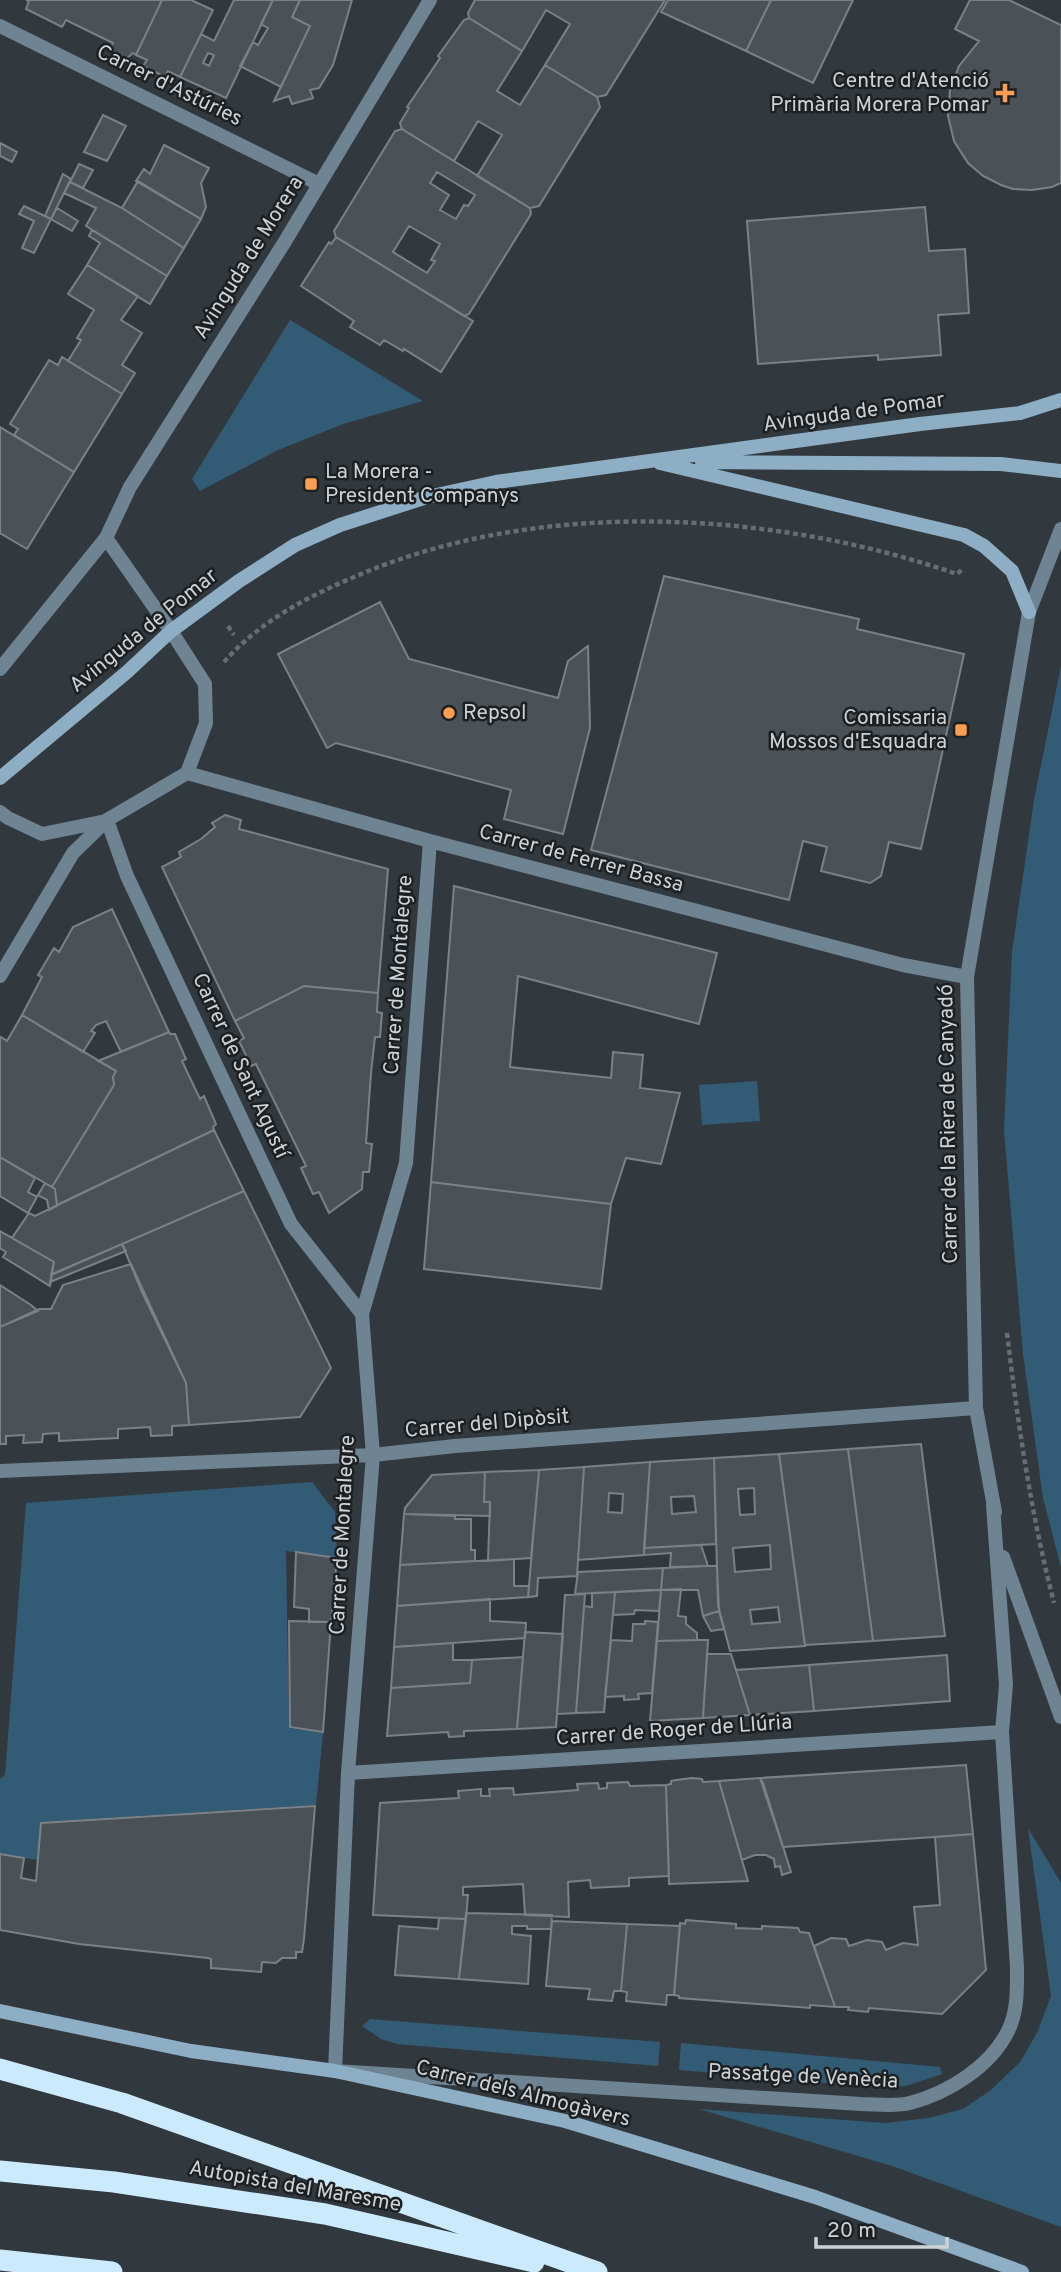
<svg xmlns="http://www.w3.org/2000/svg" width="1061" height="2272" font-family="Overpass,sans-serif">
	<rect width="100%" height="100%" fill="#32393e"/>
	<path fill="#325c76" d="M290,320L423,401L343,424L278,450L200,491L192,479Z
		M1061,666V1567L1043,1498L1023,1354L1004,1130L1012,952L1034,800Z
		M757,1081L760,1121L702,1125L699,1085Z
		M312,1482L335,1512L337,1558L286,1551L289,1728L323,1733L316,1805L41,1822L38,1860L0,1854V1779L5,1775L26,1503Z
		M1028,1828L1061,1883V2227L892,2166L699,2109L885,2123L929,2118L963,2109L991,2090L1020,2062L1037,2033L1051,1996Z
		M370,2019L660,2042L658,2066L397,2044L381,2039L362,2026Z
		M681,2043L940,2067L942,2074L906,2086L875,2087L679,2070Z"/>
	<path fill="#4b5257" stroke="#7a8288" stroke-width="2" fill-rule="evenodd" d="M26,0H162L136,55L133,53L126,59L109,50L113,43L66,20L62,27L26,9L29,1Z
		M162,0H191L213,10L180,77L168,71L165,77L143,66L147,60L136,55Z
		M234,0H273L226,98L180,77L201,34L214,41ZM208,53L214,55L209,66L203,63Z
		M273,0H300L292,17L310,26L281,87L240,66L253,42L258,45L268,28L261,24Z
		M300,0H352L333,65L319,88L310,90L313,98L292,104L289,96L274,101L310,26L292,17Z
		M475,0H665L606,95L597,97L545,65L570,24L546,10L522,51L469,18L468,13Z
		M668,0H771L746,51L661,12Z
		M771,0H853L813,83L746,51Z
		M970,0H1009L1061,25V183L1052,187L1032,190L1013,189L1001,185L983,176L968,163L954,141L948,116L950,90L959,66L979,41L955,29Z
		M469,18L522,51L497,91L520,105L545,65L597,97L600,107L539,206L530,208L477,176L502,135L478,121L454,161L402,129L400,123L409,108L407,107L440,58L438,56L464,20Z
		M103,115L126,126L107,161L84,152Z
		M402,129L530,208L531,214L469,314L464,316L336,237L334,231L395,131ZM437,172L475,195L468,206L464,205L456,219L440,210L449,195L430,183ZM409,226L440,244L431,260L435,261L427,273L393,252Z
		M0,143L17,152L12,162L0,156Z
		M164,145L209,168L201,183L206,207L201,219L136,181L144,169L150,174Z
		M79,164L93,170L83,188L70,182Z
		M63,174L71,179L51,219L45,216Z
		M138,181L201,219L184,248L122,208Z
		M70,182L122,208L184,248L167,276L86,226L96,208L64,193Z
		M24,206L51,219L34,253L22,248L34,221L19,214Z
		M925,207L929,251L965,249L969,313L938,315L941,355L878,360V355L758,364L747,221Z
		M57,208L78,221L72,231L51,219Z
		M92,230L167,276L150,304L87,265L100,243L89,236Z
		M336,237L473,321L441,372L404,349L403,351L384,340L380,345L350,327L354,321L301,286L329,242L331,244Z
		M87,265L138,296L121,320L142,333L122,365L135,373L122,394L68,361L81,340L77,338L94,310L68,294Z
		M62,357L122,394L74,472L14,435L18,429L10,424L49,360L58,365Z
		M0,427L74,472L27,549L0,533Z
		M664,576L859,619L857,629L964,654L921,849L889,842L881,876L870,883L821,871L827,847L803,841L789,900L591,850Z
		M380,602L409,659L558,698L568,661L588,646L590,728L563,834L504,819L511,790L336,743L327,748L278,654Z
		M225,815L241,820L239,829L388,869L378,993L304,986L235,1021L162,867L181,857L179,852L201,839L215,827L212,823Z
		M454,886L717,953L699,1024L518,976L510,1067L611,1078L613,1052L643,1055L640,1088L680,1093L661,1164L626,1158L611,1204L431,1182Z
		M112,909L169,1032L121,1052L106,1021L96,1025L91,1031L95,1033L83,1052L22,1015L42,977L38,975L54,948L59,952L73,927Z
		M304,986L378,993L377,1012L382,1013L380,1037H375L371,1073L366,1143L372,1144L369,1172H363L362,1189L329,1213L319,1192L313,1194L301,1168L306,1166L256,1064L251,1066L239,1041L244,1038L235,1021Z
		M22,1015L116,1071L113,1077L114,1085L52,1187L0,1157V1039L1,1037L7,1041Z
		M169,1032L170,1034H175L186,1059L182,1061L200,1099L204,1096L216,1124L213,1127L214,1130L57,1205L55,1189L52,1187L114,1085L113,1077L116,1071L98,1061Z
		M214,1130L244,1191L51,1275L54,1262L12,1238L29,1213L35,1216Z
		M0,1157L35,1178L28,1192L37,1197L28,1213L0,1196Z
		M431,1182L611,1204L601,1289L424,1269Z
		M45,1183L55,1189L57,1206L49,1210L47,1200L38,1195Z
		M244,1191L331,1368L300,1417L189,1425L186,1383L142,1292L122,1244Z
		M0,1231L54,1262L50,1286L3,1257L6,1252L0,1248Z
		M122,1244L126,1251L50,1282L52,1274Z
		M131,1264L186,1383L189,1425L172,1426V1435L151,1436L150,1427L118,1429V1438L59,1441V1433L43,1434L42,1442L23,1443L24,1435L6,1436V1444H0V1327L39,1309H51L63,1285Z
		M0,1285L31,1305L38,1311L0,1327Z
		M921,1444L945,1636L873,1641L848,1449Z
		M848,1449L873,1641L805,1645L779,1454Z
		M779,1454L805,1646L730,1651L718,1605L714,1458ZM754,1488L755,1514L740,1515L738,1489ZM770,1545L771,1569L735,1572L733,1548ZM778,1607L780,1622L752,1624L750,1610Z
		M714,1458L716,1544L644,1548L650,1462ZM694,1496L696,1512L672,1514L671,1497Z
		M650,1462L644,1555L578,1560L584,1467ZM609,1493L623,1494L622,1513L608,1512Z
		M584,1467L577,1576L538,1578L537,1596L528,1597L539,1470Z
		M539,1470L531,1558L488,1561L490,1502H484L485,1472Z
		M485,1472L484,1502H490V1516L404,1514L405,1508L432,1475Z
		M404,1514L455,1516V1519H471V1550H475V1561L400,1565Z
		M701,1545L708,1566L670,1567L671,1553L644,1555V1548Z
		M296,1552L337,1558L331,1622H309V1609L294,1607Z
		M514,1559V1586H529L528,1597L397,1606L400,1565Z
		M708,1566H717L719,1611L703,1616L698,1590H661L663,1568Z
		M663,1568L661,1590L575,1594L578,1572Z
		M681,1589L678,1616L686,1617V1624L697,1633V1640L657,1641L661,1590Z
		M648,1590H661L659,1611L635,1610L634,1614L613,1615L615,1592Z
		M615,1592L604,1712L576,1713L584,1606L592,1607V1593Z
		M585,1594L576,1713L557,1714L565,1595Z
		M490,1599V1621L526,1623L525,1638L394,1647L397,1606Z
		M719,1611L724,1629L711,1631L703,1616Z
		M289,1621L331,1622L323,1732L290,1727Z
		M645,1621L658,1622L652,1693L638,1694L639,1699L624,1700V1696L605,1697L611,1640L632,1641L633,1624H645Z
		M525,1632L563,1634L556,1727L517,1729Z
		M697,1640H708L703,1718L650,1721L657,1641Z
		M453,1643V1660H472L470,1683L391,1688L394,1647Z
		M707,1654H731L750,1715L703,1718Z
		M947,1655L950,1701L814,1711L809,1665Z
		M523,1657L517,1729L464,1731V1736L449,1737L448,1732L387,1736L391,1688L470,1683L472,1660Z
		M809,1665L814,1711L750,1715L736,1670Z
		M966,1765L973,1834L935,1837L783,1847L760,1778Z
		M692,1778L702,1779L703,1782L719,1781L748,1881L669,1884L666,1785L671,1784V1781L676,1780Z
		M760,1778L763,1783L791,1872L782,1875L780,1866L775,1867L774,1859L766,1855H755L742,1860L719,1781Z
		M628,1782L630,1786L666,1785L669,1876L629,1878V1886L591,1888L590,1880L568,1882L569,1917L525,1915L523,1884L463,1887V1895H468L466,1919L373,1915L380,1803L459,1798L458,1791L481,1789V1796H490L489,1789L513,1788L514,1795L578,1790L577,1784L598,1783L599,1789L607,1788V1783Z
		M315,1806L304,1939L302,1952H296V1958H282L276,1963L262,1962L261,1972L211,1968V1959L208,1958L79,1944L0,1930V1854L24,1858L21,1878L36,1881L41,1823Z
		M973,1834L986,1970L942,2014L869,2008L868,2012L848,2010L849,2007H835L814,1946L831,1938L846,1939L849,1946L867,1940L882,1942L886,1950L903,1943L918,1945L914,1907L940,1905L935,1837Z
		M466,1913L552,1915L551,1929H527V1926H512V1934L531,1936L528,1984L459,1979Z
		M439,1918L466,1919L459,1979L395,1975L399,1926L438,1929Z
		M686,1920L736,1924V1928L762,1929V1926L798,1928L800,1932L809,1933L835,2007L810,2005V2008L679,1998V1996L674,1995L680,1923L685,1924Z
		M552,1921L627,1924L621,1991H614L612,2001L588,1999L590,1989L546,1986Z
		M627,1924L680,1926L674,1995H667L666,2005L626,2001L627,1992L621,1991Z"/>
	<g fill="none" stroke-linecap="round" stroke-linejoin="round">
		<path stroke="#676d71" stroke-width="4.5" stroke-dasharray="5 3.5" stroke-linecap="butt" d="M228,626L234,635
			M224,662C263,618 313,594 366,572C546,498 774,511 957,574L964,568
			M1007,1333C1018,1424 1031,1514 1054,1603"/>
		<path stroke="#6f8492" stroke-width="14" d="M0,26L319,184
			M0,669L106,538
			M187,773L430,841L903,965L967,977
			M0,812L8,818L42,834L106,821
			M107,820L127,876L291,1224L362,1314
			M430,841L406,1163L362,1314L373,1455L348,1773L335,2071L861,2104C876,2104 895,2107 910,2103C948,2093 990,2067 1008,2031C1018,2011 1017,1988 1017,1967L1002,1732L1006,1685L993,1505
			M0,976L73,853L107,820L187,773L206,723L205,684L171,631L106,538L130,487L284,243L430,0
			M0,1471L373,1455L455,1446L976,1408
			M995,1512L976,1408L967,977L1029,612L1061,529
			M1003,1557L1061,1717
			M348,1773L1002,1732"/>
		<path stroke="#8daec4" stroke-width="14" d="M702,462L1001,464L1061,471
			M660,463L964,535L984,546L1012,571L1029,612
			M0,778L127,672L171,631L239,581L295,545L340,525L427,497L496,482L920,424L1020,413L1061,400
			M0,2011L191,2051L335,2071L565,2121L815,2197L1022,2272"/>
		<path stroke="#cceafe" stroke-width="21" d="M0,2069L122,2103L597,2272
			M0,2171L114,2182L325,2214L534,2262
			M0,2260L112,2272"/>
	</g>
	<g fill="#fb9e51" stroke="#1d2022" stroke-width="2.5">
		<path d="M1001.5 82.5h7v7h7v7h-7v7h-7v-7h-7v-7h7z"/>
		<rect x="304" y="477" width="14" height="14" rx="3.5"/>
		<circle cx="449" cy="713" r="7"/>
		<rect x="954" y="723" width="14" height="14" rx="3.5"/>
	</g>
	<g text-anchor="middle" dominant-baseline="central" stroke-width="5" stroke-linejoin="round" paint-order="stroke">
		<g font-size="21" fill="#ced2d5" stroke="#1d2022" text-anchor="end">
			<text x="989" y="81">Centre d'Atenció<tspan x="989" dy="24">Primària Morera Pomar</tspan></text>
			<text x="325" y="472" text-anchor="start">La Morera -<tspan x="325" dy="24">President Companys</tspan></text>
			<text x="463" y="713" text-anchor="start">Repsol</text>
			<text x="947" y="718">Comissaria<tspan x="947" dy="24">Mossos d'Esquadra</tspan></text>
		</g>
		<g font-size="21" fill="#ced2d5" stroke="#1d2022">
			<text transform="translate(169 86) rotate(26)">Carrer d'Astúries</text>
			<text transform="translate(249 258) rotate(-58)">Avinguda de Morera</text>
			<text transform="translate(854 413) rotate(-8)">Avinguda de Pomar</text>
			<text transform="translate(144 631) rotate(-39)">Avinguda de Pomar</text>
			<text transform="translate(581 859) rotate(15)">Carrer de Ferrer Bassa</text>
			<text transform="translate(399 975) rotate(-86)">Carrer de Montalegre</text>
			<text transform="translate(240 1066) rotate(65)">Carrer de Sant Agustí</text>
			<text transform="translate(949 1124) rotate(-91)">Carrer de la Riera de Canyadó</text>
			<text transform="translate(487 1424) rotate(-5)">Carrer del Dipòsit</text>
			<text transform="translate(343 1535) rotate(-87)">Carrer de Montalegre</text>
			<text transform="translate(674 1731) rotate(-4)">Carrer de Roger de Llúria</text>
			<text transform="translate(803 2077) rotate(3)">Passatge de Venècia</text>
			<text transform="translate(523 2094) rotate(14)">Carrer dels Almogàvers</text>
			<text transform="translate(295 2187) rotate(10)">Autopista del Maresme</text>
		</g>
	</g>
	<path d="M816 2237v10h131v-10" fill="none" stroke="#ced2d5" stroke-width="3.5"/>
	<text x="827" y="2237" font-size="21" fill="#ced2d5" stroke="#1d2022" stroke-width="5" paint-order="stroke">20 m</text>
</svg>
